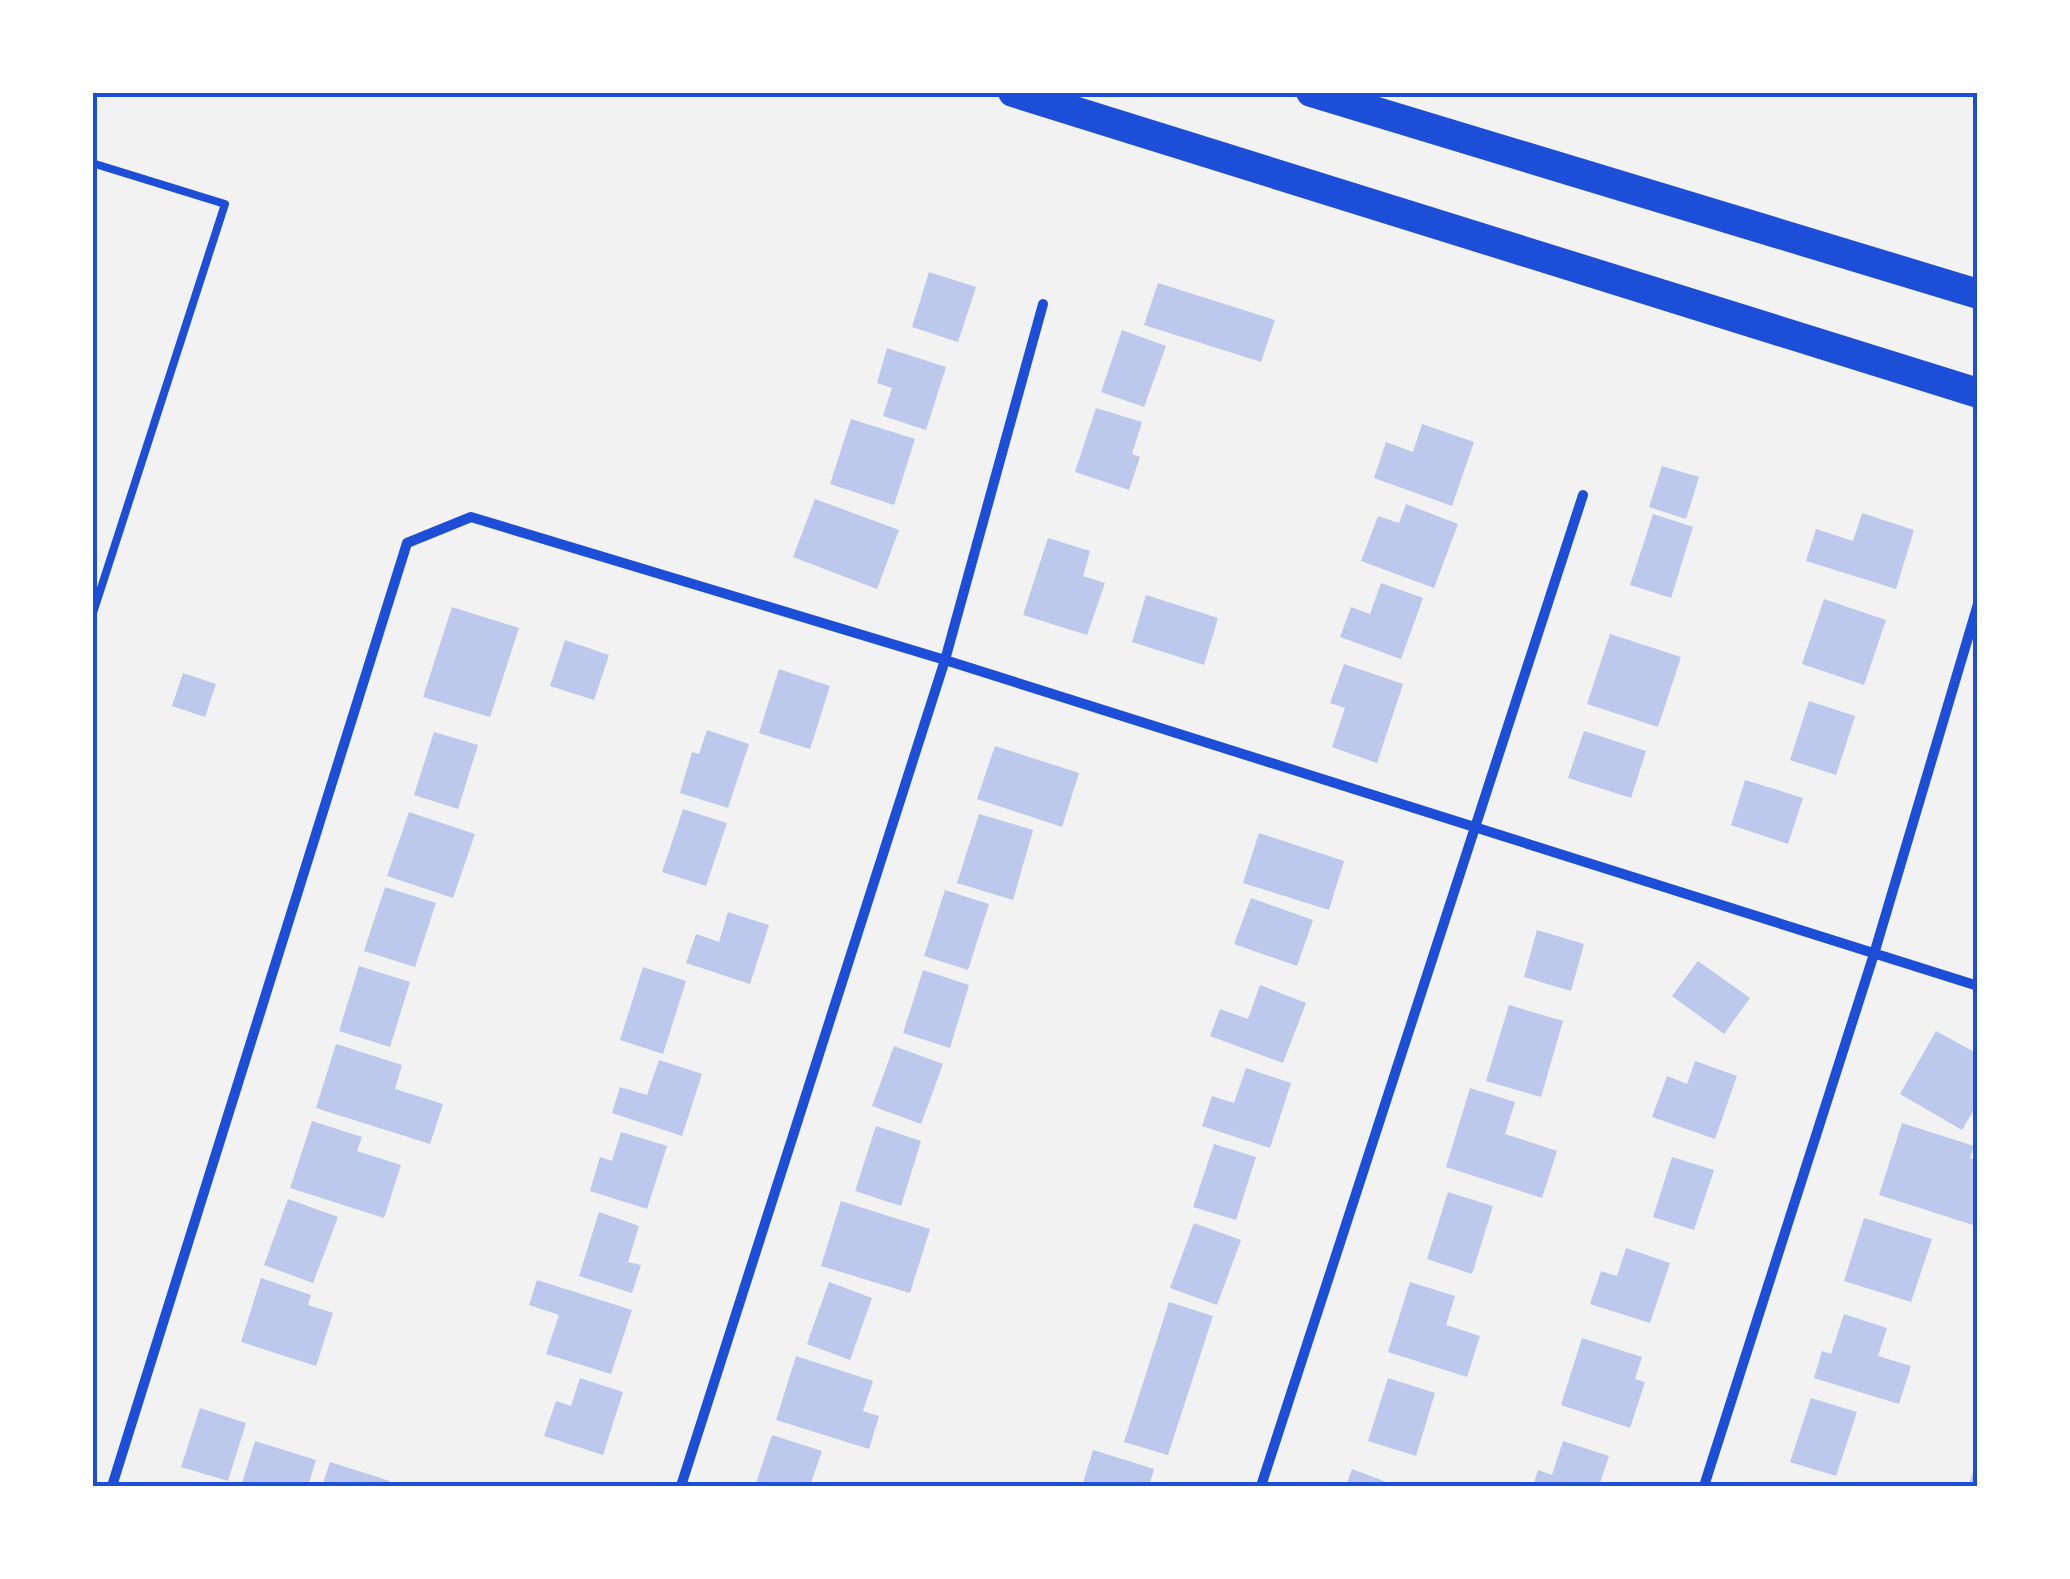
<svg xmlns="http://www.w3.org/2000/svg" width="2070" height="1579" font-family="'DM Sans',sans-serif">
	<rect width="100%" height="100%" fill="#f2f2f2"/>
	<path fill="#bdc9ec" d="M929,272L976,287L958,342L912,327Z
		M1158,283L1275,320L1261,362L1144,325Z
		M1122,330L1166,346L1144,407L1101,392Z
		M887,348L946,367L926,430L883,416L892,388L877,383Z
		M1096,408L1142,422L1132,454L1140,457L1129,490L1075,472Z
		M851,419L915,439L894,505L830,484Z
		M1422,424L1474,442L1452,506L1374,478L1386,442L1413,452Z
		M1662,466L1699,477L1686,519L1649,507Z
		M815,499L899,530L877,589L793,557Z
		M1406,504L1458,524L1434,588L1361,561L1378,516L1399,523Z
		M1862,513L1914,530L1896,589L1806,561L1816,529L1853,541Z
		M1653,514L1693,527L1671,598L1630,585Z
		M1048,538L1090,551L1083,576L1105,583L1087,635L1023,615Z
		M1381,583L1423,598L1401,659L1340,637L1351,607L1370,614Z
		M1146,595L1218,618L1204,665L1132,642Z
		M1824,599L1886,620L1864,685L1802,664Z
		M452,607L519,628L490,717L423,697Z
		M1610,634L1681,657L1658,727L1587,704Z
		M565,640L609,655L594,700L550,686Z
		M1344,664L1403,684L1377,763L1332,747L1345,708L1330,703Z
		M779,669L830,686L810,749L759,733Z
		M183,673L216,684L205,717L172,706Z
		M1809,701L1855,716L1836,775L1790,760Z
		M707,730L749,744L728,808L680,793L692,752L699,754Z
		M1584,731L1646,751L1631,798L1568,778Z
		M434,732L478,745L458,809L414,795Z
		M995,746L1079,773L1062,827L977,799Z
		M1745,780L1803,798L1788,844L1731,825Z
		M683,809L727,823L706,886L662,872Z
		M409,812L475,834L453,898L387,876Z
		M979,814L1033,830L1013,900L957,883Z
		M1259,833L1344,861L1329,910L1243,883Z
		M385,887L436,903L415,967L364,951Z
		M945,890L989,904L968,970L924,956Z
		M1251,898L1313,920L1297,966L1234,944Z
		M728,912L769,925L750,984L686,963L696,934L719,942Z
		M1537,930L1584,944L1571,991L1524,977Z
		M1698,961L1750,998L1724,1034L1672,996Z
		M359,966L410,982L390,1047L339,1031Z
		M643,967L686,981L663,1054L620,1040Z
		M923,970L969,985L950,1048L903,1033Z
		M1260,985L1306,1003L1283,1063L1210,1036L1220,1009L1248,1019Z
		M1509,1005L1563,1021L1541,1097L1486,1081Z
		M1936,1031L1978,1054V1103L1962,1130L1900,1094Z
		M336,1044L402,1065L395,1089L443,1104L430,1144L316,1108Z
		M894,1046L943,1064L921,1124L872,1106Z
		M659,1060L702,1074L682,1136L612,1113L620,1087L647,1095Z
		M1695,1061L1737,1076L1715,1139L1652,1117L1667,1076L1687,1084Z
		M1246,1068L1291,1083L1270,1148L1202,1126L1212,1096L1234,1103Z
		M1470,1088L1515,1102L1505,1134L1557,1151L1542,1198L1446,1167Z
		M312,1121L362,1137L357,1151L401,1165L384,1218L290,1188Z
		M1902,1123L1974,1146L1970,1158L1978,1161V1211L1973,1225L1879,1195Z
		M876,1126L921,1141L901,1206L855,1191Z
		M621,1132L667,1146L647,1209L590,1191L600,1157L612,1161Z
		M1214,1144L1256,1157L1236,1220L1193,1207Z
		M1672,1157L1714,1170L1694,1230L1653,1217Z
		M1448,1192L1493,1206L1472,1274L1427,1259Z
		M288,1199L338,1217L313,1283L264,1265Z
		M841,1201L930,1229L910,1293L821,1266Z
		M599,1212L639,1226L628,1262L641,1265L632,1293L579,1276Z
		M1864,1218L1932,1239L1911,1302L1844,1281Z
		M1194,1223L1241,1240L1217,1305L1170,1288Z
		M1626,1248L1670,1263L1650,1323L1590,1304L1601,1271L1617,1276Z
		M261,1278L311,1295L308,1305L333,1313L316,1366L241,1342Z
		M537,1280L632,1310L611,1374L546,1354L559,1315L529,1305Z
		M829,1282L872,1298L850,1360L807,1344Z
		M1410,1282L1455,1296L1446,1325L1480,1336L1467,1377L1388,1352Z
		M1169,1302L1213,1316L1168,1455L1124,1442Z
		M1844,1314L1887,1328L1878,1356L1911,1366L1899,1404L1814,1378L1822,1351L1831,1354Z
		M1582,1338L1642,1357L1635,1379L1645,1382L1630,1428L1561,1405Z
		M796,1356L873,1381L863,1411L879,1416L869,1449L776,1420Z
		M580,1378L623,1392L603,1455L544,1436L556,1401L571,1406Z
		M1388,1378L1435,1393L1416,1456L1368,1441Z
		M1811,1398L1857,1412L1836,1476L1790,1462Z
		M200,1408L246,1423L228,1481L181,1467Z
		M772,1435L822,1451L810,1486H755Z
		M255,1441L316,1460L308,1486H241Z
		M1563,1441L1609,1456L1599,1486H1533L1538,1470L1552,1475Z
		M1093,1450L1154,1469L1149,1486H1082Z
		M1977,1461L1978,1486H1968Z
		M330,1462L390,1481L388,1486H322Z
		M1352,1469L1397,1486H1346Z"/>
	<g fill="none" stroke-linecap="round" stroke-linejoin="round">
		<path stroke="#1d4ed8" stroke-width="8" d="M92,163L225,204L92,616"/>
		<path stroke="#1d4ed8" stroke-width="10" d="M112,1486L407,543L471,517L945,660L1978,986
			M681,1486L945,660L1043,304
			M1261,1486L1583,495
			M1704,1486L1874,954L1978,604"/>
		<path stroke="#1d4ed8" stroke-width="30" d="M1013,92L1978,393
			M1311,92L1978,294"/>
	</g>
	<rect width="2070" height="1579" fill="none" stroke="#ffffff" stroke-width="190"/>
	<rect x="95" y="95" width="1880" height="1389" fill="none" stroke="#1d4ed8" stroke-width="4"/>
</svg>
